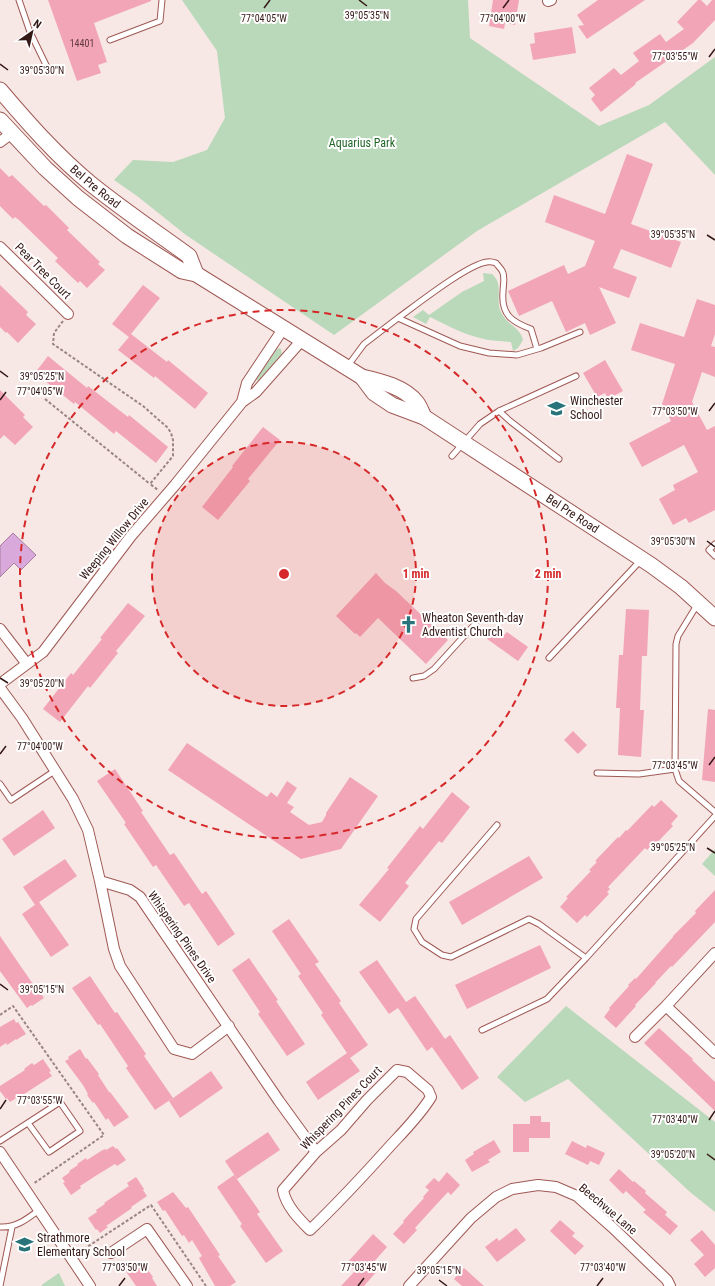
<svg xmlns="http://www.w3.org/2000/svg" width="715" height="1286" font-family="'Roboto Condensed',sans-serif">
	<rect width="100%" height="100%" fill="#f7e7e5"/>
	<path fill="#bad9ba" d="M182,0H468L470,38L599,126L649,105L715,57V175L665,122L477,231L334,335L186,235L137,196L114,180L133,160L173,162L207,150L225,118L217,51Z
		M483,273L492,274C506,286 492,302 504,317C510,326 521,329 523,340L518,348L513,351L511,342C501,341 490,341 480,338C463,334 446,325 430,317L426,324L413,317L423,310L429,315L462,292L484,281Z
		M279,348L281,349L282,355L258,381L256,379C261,370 270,352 279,348Z
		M715,849V876L702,864Z
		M566,1006L715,1122V1212L690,1192L568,1079L525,1102L497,1077Z
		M59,1273L65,1286H41L43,1284Z"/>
	<path fill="#d9a9db" stroke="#a87ea0" d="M13,533L36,555L21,570L14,563L0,577V546Z"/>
	<path fill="#f2a5b6" d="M48,0H151V1L94,23L107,62L98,65L101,73L77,81Z
		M493,0H519L515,25L505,23L504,29L489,26Z
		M598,0H645L587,39L578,26L584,25L577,15Z
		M698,0H701L707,6L712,0H715V20L693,43L635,83L636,84L601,112L591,99L595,95L589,88L614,68L621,75L639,61L633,53L660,34L666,42L684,29L677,22Z
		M572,27L576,53L533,60L530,44L535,43L534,33Z
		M627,154L653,164L631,224L681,242L671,268L621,249L613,268L637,277L629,298L599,287L616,323L590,335L585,323L566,332L552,301L519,316L508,291L564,265L568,274L585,266L595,241L545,222L554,195L605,214Z
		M0,168L9,177L12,175L44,206L46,205L69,228L67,230L100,262L98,264L105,270L87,288L80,281L78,283L55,261L58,258L19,220L15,217L13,219L0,206Z
		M0,285L28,312L26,315L36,324L18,343L7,332L6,333L0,327Z
		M143,285L160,298L131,334L167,362L168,360L208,393L195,409L155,376L154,378L118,350L129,337L112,324Z
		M697,299L715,305V334L711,346L715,347V377L702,372L692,402L707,430L715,426V510L689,523L686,518L673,525L659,499L675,490L673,485L698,472L684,445L642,467L629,443L671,421L662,404L675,364L631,350L640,323L684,337Z
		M48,356L87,388L88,386L128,417L129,415L168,447L156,463L116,431L114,434L75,402L74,404L35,373Z
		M605,360L623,391L608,399L605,393L597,397L583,373Z
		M0,390L25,415L23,417L33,427L15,445L4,435L0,439Z
		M263,427L280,440L248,479L250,481L218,520L202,507L233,467L232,466Z
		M376,573L385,583L396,591L448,640L426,664L378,618L360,637L356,633L355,634L336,616Z
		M128,603L145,616L116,651L118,653L90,688L88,686L60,722L43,709L71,673L73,675L102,639L100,638Z
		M626,609L649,610L647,656H642L640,710H644L641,757L618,755L620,708H616L619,655H623Z
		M495,628L504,635L507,632L528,647L518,661L487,639Z
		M708,709L715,710V782L702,780Z
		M573,731L587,745L578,754L564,740Z
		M187,743L267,797L271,792L277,797L287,781L297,788L287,803L294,807L290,812L309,825L322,822L326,815V813L350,777L378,796L341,849L301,859L168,770Z
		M115,769L143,811L141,812L170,855L174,853L202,894L206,891L235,934L218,946L189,903L184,906L156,865L153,867L124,824L126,823L97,781Z
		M452,792L470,807L442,843L439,841L405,883L409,886L380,922L359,905L389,869L387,868L420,826L423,829Z
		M661,800L678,816L671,824L673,826L651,849L650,847L647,850L645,848L608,887L610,889L607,892L609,894L587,917L585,915L577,923L560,907L568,898L566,897L591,871L589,870L597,862L595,861L618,837L619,838L626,830L627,831L652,805L654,807Z
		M43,810L55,828L14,856L2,839Z
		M529,856L543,878L462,925L449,902Z
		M65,859L77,876L35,905L23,887Z
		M715,890V922L672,967L671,966L655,983H656L635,1005L636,1006L616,1028L604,1017L610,1009L609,1008L629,986L628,985L635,978L636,979L658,954L673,937V936L696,913L695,911Z
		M39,902L69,945L51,957L22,914Z
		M289,919L319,962L315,964L341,1001L339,1003L368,1045L350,1058L360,1071L318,1100L306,1082L347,1053L321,1015L323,1013L298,976L301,974L272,931Z
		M0,936L37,990L38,989L44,998L32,1006L31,1005L27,1008L0,971Z
		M540,945L551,968L467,1009L455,985Z
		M249,958L278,1000L276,1001L305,1044L287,1056L258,1014L260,1012L232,970Z
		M377,960L406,1002L415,996L445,1039L450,1035L479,1078L462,1090L432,1047L427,1051L398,1008L389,1014L359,972Z
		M90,976L115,1013L117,1012L146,1054L144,1056L173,1098L155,1110L126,1068L128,1066L100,1024L98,1025L72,988Z
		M14,1019L16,1023L18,1022L26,1034L16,1040V1039L7,1045L6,1043L0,1047V1027Z
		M659,1028L684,1051L693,1059L692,1060L715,1082V1111L644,1043Z
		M80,1049L86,1059L87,1058L99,1074L98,1075L109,1092H110L129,1117L114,1127L108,1118L106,1120L94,1102L93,1103L87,1095L88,1094L83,1085L65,1061L69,1059L68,1057Z
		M43,1059L51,1071L49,1072L52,1076L18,1098V1097L10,1102L7,1098L6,1099L0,1091V1086L25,1070L24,1069L32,1063L34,1065Z
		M211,1071L223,1088L180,1118L169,1101Z
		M530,1116H541V1122H550V1138H529V1152H513V1124H530Z
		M268,1132L280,1150L237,1179L225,1161Z
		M494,1140L501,1152L488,1160L490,1162L472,1172L465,1160L474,1154L473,1152Z
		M572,1141L586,1148L587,1145L605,1153L599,1165L590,1161L588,1165L565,1154Z
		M113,1146L116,1149L117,1148L126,1160L117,1166L115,1164L97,1175L80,1186L81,1188L71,1195L63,1183L65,1182L62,1178L70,1172L69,1171L78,1165L77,1164L86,1158L87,1160L101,1151L105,1149L106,1150Z
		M619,1169L633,1182L634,1181L646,1191L645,1193L667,1212L665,1215L678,1226L670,1235L643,1212L646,1210L626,1191L623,1194L609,1180Z
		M447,1172L460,1185L451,1195L448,1192L434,1207L415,1228L417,1230L404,1244L393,1234L404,1222L403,1221L424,1198L423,1197L429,1190L425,1187L434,1178L439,1182Z
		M234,1175L260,1212L257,1214L283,1251L266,1263L240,1226L242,1224L217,1187Z
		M136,1177L144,1189L143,1190L147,1196L131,1207L132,1208L106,1226L108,1227L100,1233L97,1229L96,1230L88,1218L97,1212L96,1210L105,1204L104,1203L129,1186L127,1183Z
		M173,1192L186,1208L188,1207L220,1255L218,1256L236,1282L230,1286H215L199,1258L202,1256L192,1240L189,1243L184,1235L182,1236L165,1210L163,1211L157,1202Z
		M560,1220L575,1233L572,1236L584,1246L575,1255L550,1231Z
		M516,1228L526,1240L497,1262L485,1247L497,1238L499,1241Z
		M702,1230L715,1245V1268L705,1277L694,1264L704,1255L690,1240Z
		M373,1234L387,1247L372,1264L378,1270L364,1286H341L355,1271L347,1263Z
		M142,1262L153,1277L152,1278L157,1286H136L125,1270L136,1263L137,1265Z
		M464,1268L484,1286H462L454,1279Z"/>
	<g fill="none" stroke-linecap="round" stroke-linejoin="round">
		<defs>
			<path id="service" d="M19,0L30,32L47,67
				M110,40L160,21L162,0
				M398,318C416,305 468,264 487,262C490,261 493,262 496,263C498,266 502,269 503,273C505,279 503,286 503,292C501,315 512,322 531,329L537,349
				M347,367L364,344L398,318L460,346L489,353L517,355L541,348L580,332
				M499,411L510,421L559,459
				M452,456L480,424L499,411L576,376
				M715,544L709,550L715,556
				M697,605L678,636L676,644L675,769L679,781L715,812
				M549,658L641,560
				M413,678L424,676L434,669L476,623
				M597,773L639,774L675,769
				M0,784L11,800L56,770
				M497,825L416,919L414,929L422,942L442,955L451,957L529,919L539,924L586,958
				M482,1030L547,999L586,958L715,816
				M0,1141L60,1102L80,1131L49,1152L28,1123
				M0,1227C16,1228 27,1219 39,1210
				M0,1286L12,1227"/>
			<path id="minor" d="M548,1L551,0
				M0,142L12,133
				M0,247L68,314
				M242,402L247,383L283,329
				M0,629L27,664
				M0,684L43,652L131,536L175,485L242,402L256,392L302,340
				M0,688L22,718L73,799L88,830L100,881L130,890L140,897L279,1101L316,1152
				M100,881L114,949L120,966L174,1049L192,1054L229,1026
				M666,1006L715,1053
				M635,1037L666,1006L715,953
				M397,1070L407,1072L428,1090L431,1097C420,1115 405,1130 391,1145C365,1174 338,1203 310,1230C299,1219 286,1206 283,1190L316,1152L341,1130L367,1100Z
				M0,1152L90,1286
				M111,1253L147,1229L187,1286
				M409,1286L471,1218L496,1197L512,1189L538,1185L556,1187L577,1196L612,1227L667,1280L670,1286"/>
			<g id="secondary">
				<path id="s1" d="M0,90C28,123 57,156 91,184C122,209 156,232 189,256L196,274"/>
				<path d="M0,120L45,168L78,198L127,236L182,271L196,274L362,377C380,381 405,387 417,403C420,407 422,413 424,417"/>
				<path id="s2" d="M362,377L374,393L392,405L424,417L651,565L681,587L715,618"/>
			</g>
		</defs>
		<use href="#service" stroke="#9f5954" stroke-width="7"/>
		<use href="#minor" stroke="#9f5954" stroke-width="12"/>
		<use href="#secondary" stroke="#9f5954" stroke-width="17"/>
		<path stroke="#9b8583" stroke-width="2" stroke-dasharray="3 2" stroke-linecap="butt" d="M63,321L54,333L53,344L143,406L168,428L171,433L173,440V456L150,484L158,490
			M45,399L150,484
			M0,1015L13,1006L104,1135L33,1184
			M84,1249L151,1205L206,1286"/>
		<use href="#service" stroke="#fff" stroke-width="5"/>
		<use href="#minor" stroke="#fff" stroke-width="10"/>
		<use href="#secondary" stroke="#fff" stroke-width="15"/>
	</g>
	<path fill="none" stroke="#341816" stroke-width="1.5" d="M359,0L367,6M264,8L270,0M503,8L509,0M709,57L715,49M0,64L8,70M707,235L715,240M0,371L8,377M0,400L6,392M709,411L715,403M707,541L715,547M0,678L8,683M0,754L6,746M709,765L715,757M707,848L715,853M0,984L8,990M0,1109L6,1100M709,1120L715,1111M707,1154L715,1160M439,1280L447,1286M119,1286L125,1278M358,1286L364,1278M597,1286L603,1278"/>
	<circle cx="284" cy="574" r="132" fill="#d62828" fill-opacity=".12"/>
	<g fill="none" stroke="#d62828" stroke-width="2" stroke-dasharray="7 5">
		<circle cx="284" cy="574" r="132"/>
		<circle cx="284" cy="574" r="264"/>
	</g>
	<defs>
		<symbol id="school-bare" viewBox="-9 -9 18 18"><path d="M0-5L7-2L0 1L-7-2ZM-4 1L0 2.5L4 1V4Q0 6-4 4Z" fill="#29737a" stroke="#fff" stroke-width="2.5" paint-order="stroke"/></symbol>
		<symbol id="church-bare" viewBox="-9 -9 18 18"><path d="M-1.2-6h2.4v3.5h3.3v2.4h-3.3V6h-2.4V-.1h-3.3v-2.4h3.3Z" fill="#29737a" stroke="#fff" stroke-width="2.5" paint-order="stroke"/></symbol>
	</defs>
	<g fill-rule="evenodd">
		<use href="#school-bare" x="544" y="396" width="25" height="25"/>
		<use href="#church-bare" x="396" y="612" width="25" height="25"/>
		<use href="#school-bare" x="12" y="1232" width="25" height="25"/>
	</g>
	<g text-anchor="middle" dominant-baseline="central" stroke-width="4" stroke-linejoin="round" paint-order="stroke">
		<g font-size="10" fill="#643b3e">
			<text x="82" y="43">14401</text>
		</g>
		<g font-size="12" fill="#226628" stroke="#fff">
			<text x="362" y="143">Aquarius Park</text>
		</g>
		<g font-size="12" fill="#341816" stroke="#fff">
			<text stroke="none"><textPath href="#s1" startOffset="136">Bel Pre Road</textPath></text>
			<text transform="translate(43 271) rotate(45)">Pear Tree Court</text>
			<text stroke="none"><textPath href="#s2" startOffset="253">Bel Pre Road</textPath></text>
			<text transform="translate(114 539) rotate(-51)">Weeping Willow Drive</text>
			<text transform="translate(182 937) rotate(55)">Whispering Pines Drive</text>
			<text transform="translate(341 1108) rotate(-46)">Whispering Pines Court</text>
			<text transform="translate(608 1209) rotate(40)">Beechvue Lane</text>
		</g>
		<g font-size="12" fill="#341816" stroke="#fff" text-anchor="start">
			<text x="570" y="401">Winchester<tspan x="570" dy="14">School</tspan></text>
			<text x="422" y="618">Wheaton Seventh-day<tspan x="422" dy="14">Adventist Church</tspan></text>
			<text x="37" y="1238">Strathmore<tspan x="37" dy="14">Elementary School</tspan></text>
		</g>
	</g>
	<g font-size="10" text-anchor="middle" fill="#341816" stroke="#fff" stroke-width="4" stroke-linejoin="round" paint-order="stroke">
		<text x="367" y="19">39°05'35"N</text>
		<text x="264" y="22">77°04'05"W</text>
		<text x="503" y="22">77°04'00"W</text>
		<text x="675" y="60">77°03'55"W</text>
		<text x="42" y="74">39°05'30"N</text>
		<text x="673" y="238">39°05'35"N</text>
		<text x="42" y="380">39°05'25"N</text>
		<text x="40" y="395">77°04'05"W</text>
		<text x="675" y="415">77°03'50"W</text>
		<text x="673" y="545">39°05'30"N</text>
		<text x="42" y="687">39°05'20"N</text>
		<text x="40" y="750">77°04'00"W</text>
		<text x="675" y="769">77°03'45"W</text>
		<text x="673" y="851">39°05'25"N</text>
		<text x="42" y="993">39°05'15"N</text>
		<text x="40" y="1104">77°03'55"W</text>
		<text x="675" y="1123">77°03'40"W</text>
		<text x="673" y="1158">39°05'20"N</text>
		<text x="125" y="1271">77°03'50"W</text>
		<text x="364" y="1271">77°03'45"W</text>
		<text x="603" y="1271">77°03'40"W</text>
		<text x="439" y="1274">39°05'15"N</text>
	</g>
	<circle cx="284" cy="574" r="6" fill="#d62828" stroke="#fff" stroke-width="2"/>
	<g font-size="12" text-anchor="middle" font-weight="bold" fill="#d62828" stroke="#fff" stroke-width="4" stroke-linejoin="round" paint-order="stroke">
		<text x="416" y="578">1 min</text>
		<text x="548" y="578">2 min</text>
	</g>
	<g transform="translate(32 32) rotate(34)" stroke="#ffffff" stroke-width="3" paint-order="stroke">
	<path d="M0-3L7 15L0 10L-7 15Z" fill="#341816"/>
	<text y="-6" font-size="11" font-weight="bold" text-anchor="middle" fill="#341816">N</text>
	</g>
</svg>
